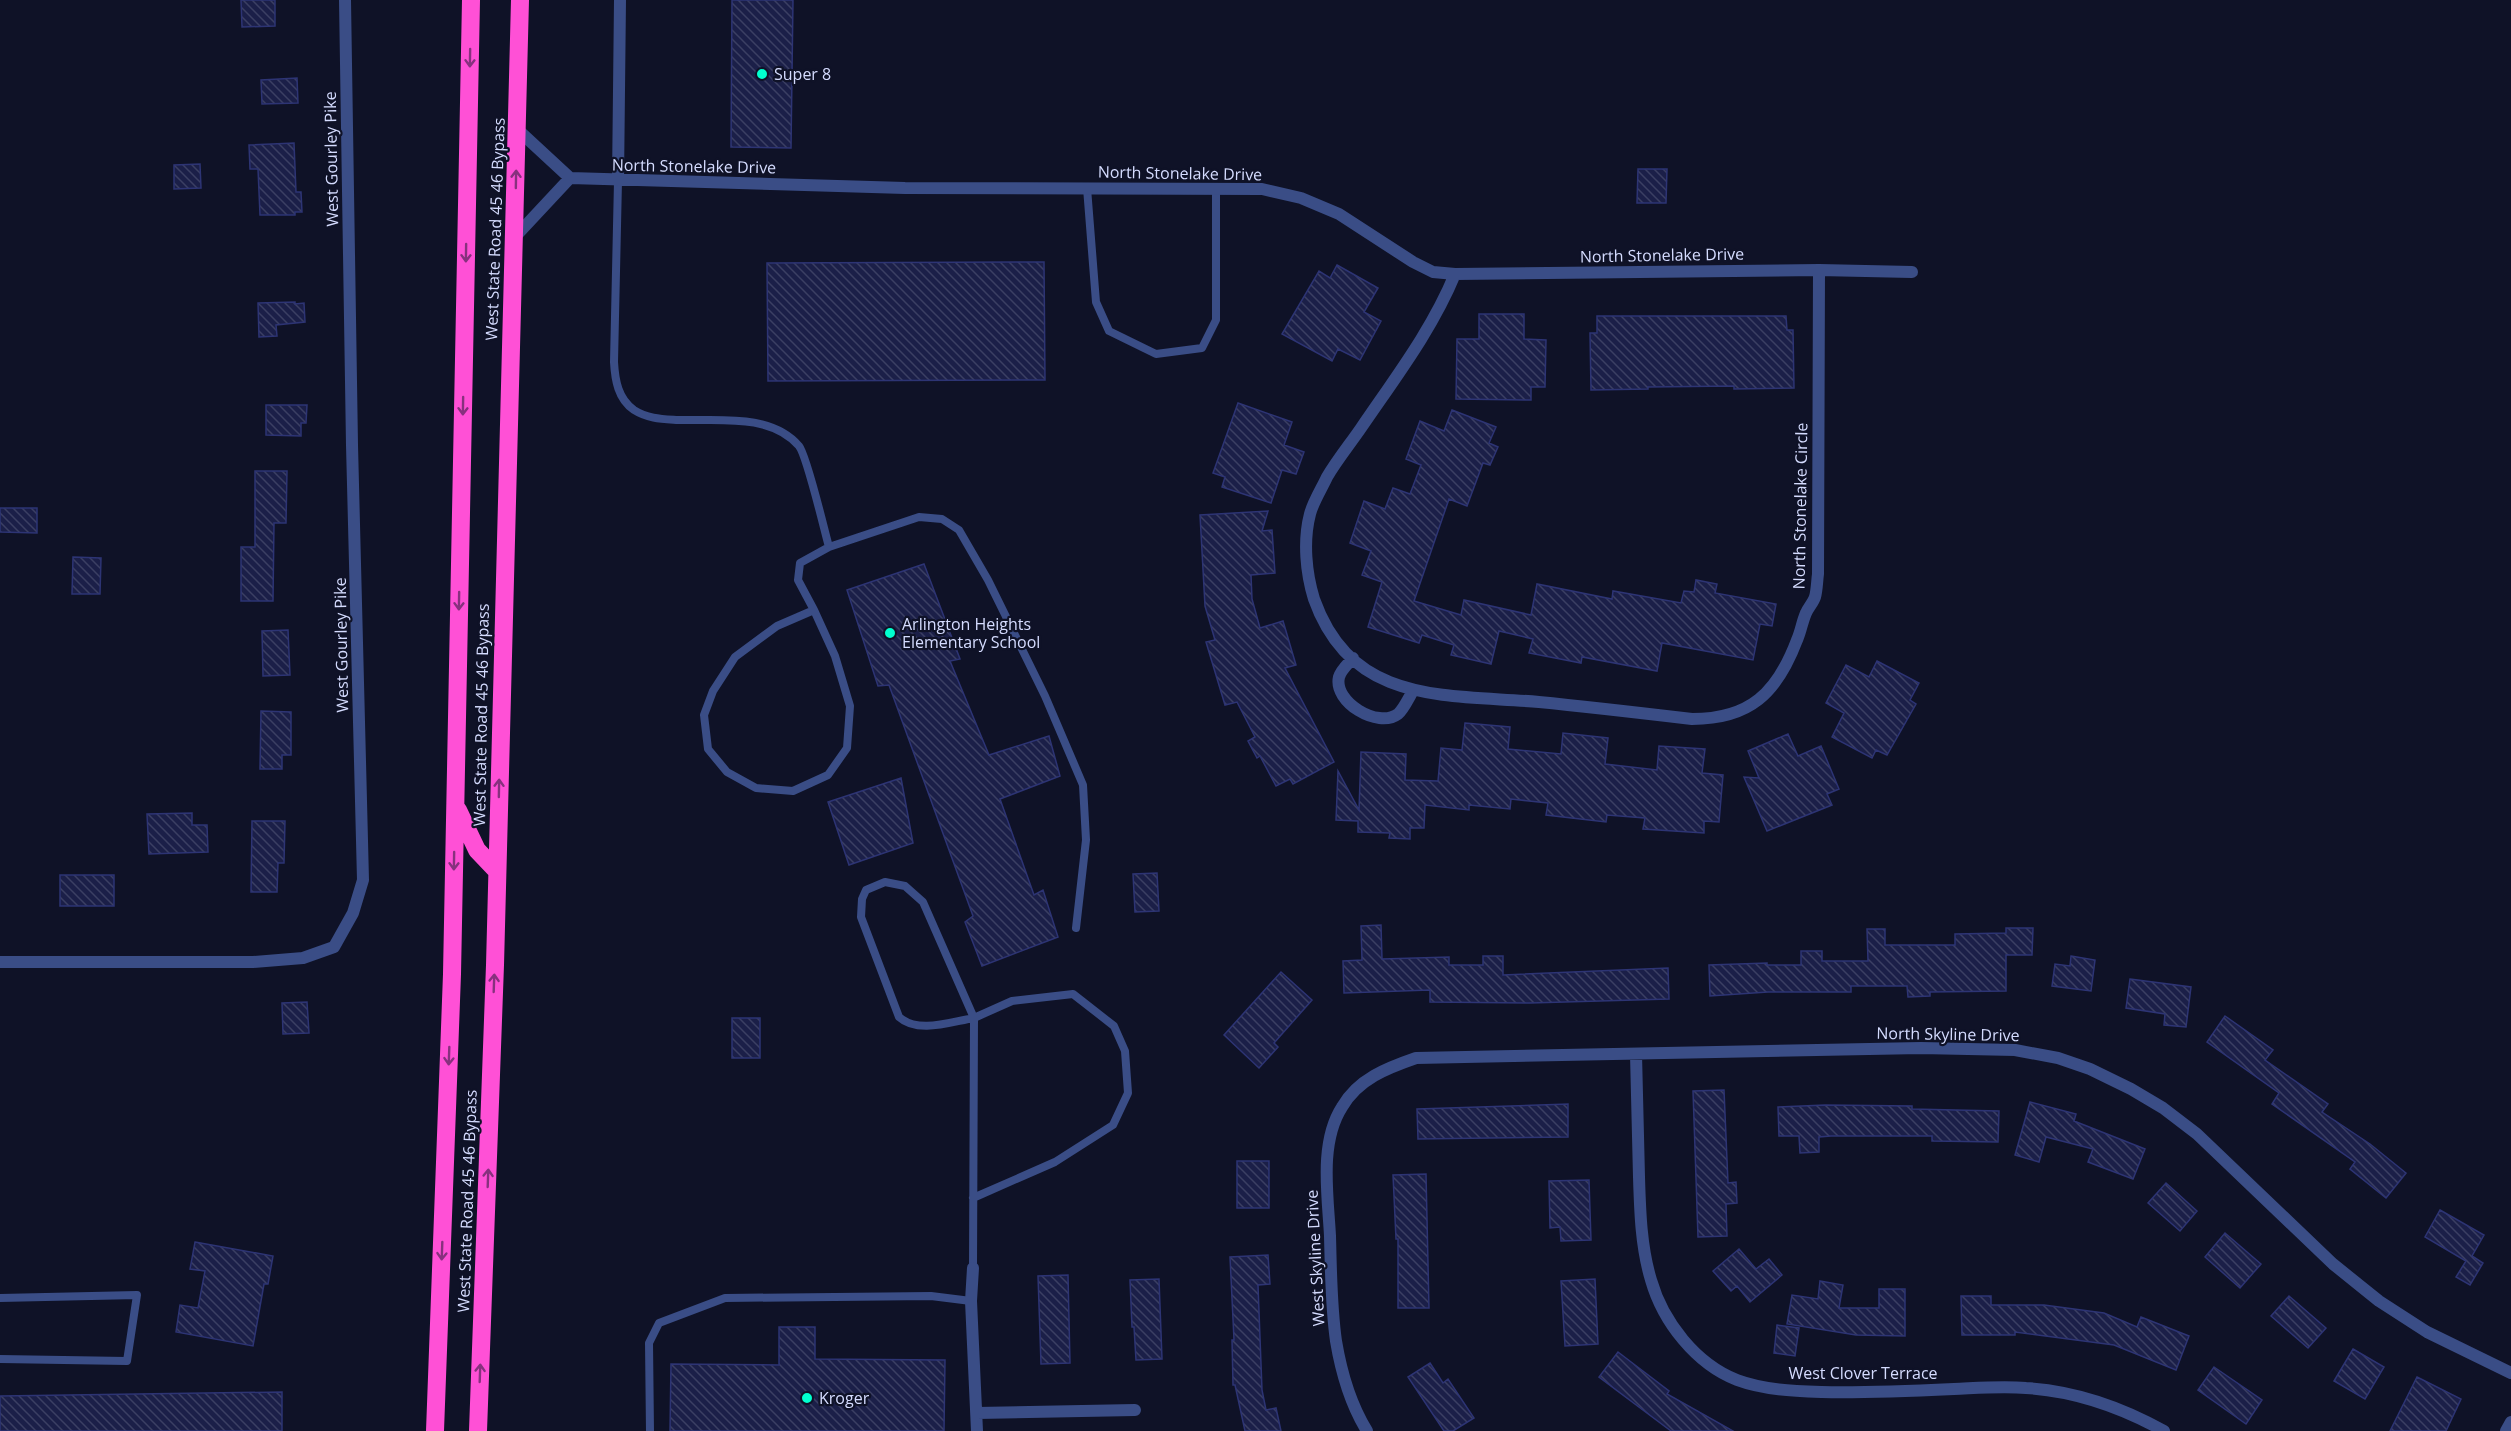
<svg xmlns="http://www.w3.org/2000/svg" width="2511" height="1431" font-family="'Open Sans',sans-serif">
	<defs>
		<pattern id="building-back-hatch" width="6" height="6" patternUnits="userSpaceOnUse" patternTransform="scale(1.5)"><rect width="6" height="6" fill="#1b1f48"/><path d="M-1 5l2 2M0 0l6 6M5-1l2 2" fill="none" stroke="#3b3f63"/></pattern>
	</defs>
	<rect width="100%" height="100%" fill="#0f1227"/>
	<path fill="url(#building-back-hatch)" stroke="#2d3474" stroke-width="1.5" d="M241,0H275V26L242,27Z
		M732,0H793L791,148L731,147Z
		M297,78L298,103L262,104L261,80Z
		M294,143L296,192H301L302,212H295V215H260L258,169H250L249,145Z
		M200,164L201,188L174,189V165Z
		M1638,169H1667L1666,203H1637Z
		M1044,262L1045,380L768,381L767,263Z
		M1337,265L1378,288L1364,312L1381,321L1360,360L1338,349L1332,361L1282,334L1319,271L1330,278Z
		M295,302V304L304,303L305,322L276,325L277,336L259,337L258,303Z
		M1479,314H1524V339L1546,340L1545,387H1531V400L1456,399L1457,339H1479Z
		M1597,316H1786L1787,330H1793L1794,388L1734,389V386L1648,387V389L1591,390L1590,333H1597Z
		M1238,403L1292,422L1284,445L1304,452L1296,474L1282,470L1271,503L1222,487L1225,477L1213,473Z
		M266,405H307L306,423H301V436L266,435Z
		M1452,410L1496,427L1489,443L1498,447L1490,465L1483,463L1467,506L1449,499L1414,601L1461,615L1464,600L1531,615L1537,584L1612,599L1613,591L1681,603L1684,591L1694,592L1696,580L1717,584L1715,593L1776,604L1772,626L1760,624L1753,660L1662,643L1657,671L1582,657L1581,663L1529,653L1533,639L1499,631L1491,664L1451,655L1454,645L1422,635L1419,643L1368,627L1382,582L1362,575L1371,551L1350,543L1364,501L1385,509L1393,488L1410,494L1421,465L1406,459L1420,421L1444,431Z
		M255,471H287L286,523H274L273,601H241V547H255Z
		M0,508H37V533L0,532Z
		M1268,511L1262,531L1272,530L1275,573L1251,575L1252,599L1260,628L1283,621L1296,665L1285,668L1334,762L1293,784L1290,779L1276,786L1260,756L1257,758L1248,741L1255,737L1237,702L1225,705L1206,642L1215,640L1205,606L1200,515Z
		M73,557L101,558L100,594H72Z
		M924,564L960,659L950,661L989,755L1049,736L1060,776L1000,799L1034,895L1043,890L1058,937L982,966L965,922L973,916L889,685L878,686L847,590Z
		M288,630L290,675L263,676L262,631Z
		M1877,661L1919,683L1910,700L1916,704L1887,755L1876,750L1872,758L1832,737L1844,713L1826,703L1846,665L1869,677Z
		M261,711L291,712V755H282V769H260Z
		M1465,723L1510,727L1508,749L1561,754L1563,733L1608,738L1605,764L1657,770L1659,746L1705,749L1702,773L1723,775L1719,822L1704,821V833L1643,829L1645,818L1607,815L1606,822L1546,815L1548,803L1511,799L1510,809L1469,805V810L1425,805L1424,828H1410V839L1389,838L1390,833L1358,832V821L1336,820L1338,771L1359,810L1361,752L1406,754L1405,780L1438,781L1441,748L1462,750Z
		M1788,734L1798,756L1821,746L1839,789L1827,794L1832,805L1767,831L1744,777L1759,778L1748,751Z
		M901,778L913,843L849,865L828,802Z
		M192,813V825H207L208,852L149,854L147,814Z
		M252,821H285L284,863H278L277,892H251Z
		M1157,873L1159,911L1135,912L1133,874Z
		M60,875H114V906H60Z
		M1381,925L1382,959L1449,957V965H1483V956H1503V975L1668,968L1669,999L1530,1003L1430,1002V990L1344,993L1343,961L1362,960L1361,926Z
		M2006,928H2033L2032,955H2006V991L1930,992V996L1908,997L1907,986H1851V992H1768L1710,996L1709,965L1767,963V965H1801V951H1822V961H1868L1867,929H1885V945H1955V934L2006,933Z
		M2071,956L2095,960L2091,991L2052,986L2055,964L2070,966Z
		M1281,972L1312,1000L1274,1043L1278,1047L1259,1068L1224,1035Z
		M2130,979L2191,987L2186,1027L2164,1025L2165,1014L2126,1008Z
		M307,1002L309,1033L283,1034L282,1003Z
		M2225,1016L2273,1050L2265,1060L2328,1104L2322,1112L2370,1144L2406,1173L2386,1198L2350,1169L2355,1162L2272,1104L2279,1093L2207,1042Z
		M732,1018H760V1058H732Z
		M1724,1090L1728,1183L1736,1182L1737,1203L1726,1204L1727,1236L1698,1237L1693,1091Z
		M2030,1102L2076,1114L2074,1121L2145,1149L2133,1179L2088,1162L2093,1149L2046,1137L2039,1162L2015,1155Z
		M1568,1104V1137L1418,1139L1417,1109Z
		M1825,1105L1912,1106V1109L1999,1111L1998,1142L1932,1141V1136H1831L1819,1137V1152L1800,1153L1799,1136H1779L1778,1107Z
		M1237,1161H1269V1208H1237Z
		M1426,1174L1429,1308H1398V1239H1396L1393,1175Z
		M1589,1180L1591,1240L1561,1241L1560,1227L1550,1228L1549,1181Z
		M2166,1183L2197,1211L2180,1231L2148,1203Z
		M2440,1210L2484,1235L2472,1256L2483,1263L2470,1285L2456,1277L2466,1261L2425,1237Z
		M2225,1233L2261,1264L2240,1288L2205,1257Z
		M195,1242L273,1256L268,1284H264L253,1346L176,1332L180,1305L198,1308L205,1271L190,1269Z
		M1739,1249L1756,1269L1769,1259L1782,1275L1750,1302L1737,1286L1731,1291L1713,1271Z
		M1268,1255L1270,1284L1258,1285L1262,1390L1266,1410L1276,1408L1281,1431H1245L1235,1385H1233L1232,1340H1234L1230,1257Z
		M1068,1275L1070,1363L1041,1364L1038,1276Z
		M1159,1279L1162,1359L1136,1360L1134,1327H1132L1130,1280Z
		M1595,1279L1598,1344L1565,1346L1561,1281Z
		M1820,1281L1843,1285L1839,1308H1879V1289H1905V1336L1856,1335L1787,1324L1792,1295L1818,1299Z
		M1961,1296H1991V1305H2044L2104,1313L2137,1327L2141,1317L2189,1336L2176,1370L2114,1345L2015,1332V1335H1962Z
		M2289,1296L2326,1328L2308,1348L2271,1316Z
		M1777,1325L1799,1328L1795,1356L1774,1353Z
		M779,1327H815V1359L945,1360L944,1431H670L671,1364L779,1365Z
		M2353,1349L2384,1367L2365,1399L2334,1381Z
		M1618,1352L1669,1391L1667,1394L1733,1431H1671L1599,1377Z
		M1430,1363L1443,1383L1448,1379L1474,1418L1453,1431H1444L1408,1377Z
		M2214,1367L2262,1400L2246,1424L2198,1390Z
		M2417,1377L2461,1399L2446,1431H2390Z
		M282,1392V1431H0V1396Z"/>
	<g fill="none" stroke-linecap="round" stroke-linejoin="round">
		<path stroke="#3a4d86" stroke-width="8" d="M618,181L614,362C615,380 618,399 634,410C648,419 663,419 678,420C717,421 771,413 799,446C807,456 824,529 829,547L919,517L942,519L959,530L988,580L1045,696L1083,785L1086,840L1076,928
			M1087,188L1096,302L1109,331L1156,354L1202,348L1216,320V188
			M814,610L777,626L735,657L713,691L704,715L708,749L727,772L756,788L793,791L828,775L847,748L850,706L835,656L814,610L798,580L800,563L829,547
			M885,882L905,886L923,902L974,1018C950,1022 918,1034 899,1017L861,917L862,899L866,890Z
			M973,1268L974,1018L1012,1001L1073,994L1114,1026L1125,1051L1128,1093L1113,1125L1055,1162L973,1198
			M0,1298L137,1295L127,1361L0,1359
			M650,1431L649,1343L659,1323L725,1298L931,1296L971,1301"/>
		<path stroke="#3a4d86" stroke-width="12" d="M517,129L570,178L905,188L1262,189L1301,198L1339,214L1413,262L1433,272L1455,274L1819,270L1912,272
			M618,181L620,0
			M514,238L570,178
			M1455,274C1432,330 1395,378 1361,428C1350,444 1337,460 1327,477C1322,488 1313,502 1310,514C1303,541 1306,573 1314,599C1352,706 1447,694 1539,702C1590,707 1641,713 1692,719C1750,719 1777,693 1797,640C1801,631 1802,622 1806,613C1808,608 1813,603 1815,597C1817,590 1817,581 1818,574L1819,270
			M1353,658C1348,664 1341,670 1339,677C1333,702 1378,729 1398,714C1404,709 1409,697 1413,691
			M0,962H253L303,958L334,947L353,913L363,880L352,445L345,0
			M1636,1054C1637,1095 1638,1136 1639,1177C1640,1211 1641,1247 1651,1280C1663,1322 1696,1364 1737,1380C1764,1390 1794,1391 1822,1392C1866,1393 1910,1391 1954,1389C1978,1388 2002,1386 2026,1388C2076,1391 2121,1407 2164,1431
			M973,1268L971,1301L977,1431
			M977,1413L1135,1410
			M1367,1431C1351,1405 1341,1371 1336,1341C1331,1306 1331,1271 1330,1236C1328,1196 1319,1143 1342,1107C1358,1079 1387,1068 1416,1058L1921,1048L2015,1050L2058,1058L2090,1069L2131,1089L2163,1108L2197,1134L2333,1264L2379,1301L2427,1332L2511,1373
			M2506,1431L2511,1422"/>
		<path stroke="#ff50d6" stroke-width="18" d="M458,810L477,850L497,871
			M435,1431L452,974L471,0
			M478,1431L495,965L520,0"/>
	</g>
	<defs><path id="oneway-shaft" d="M-6 0H5M1.5-3L5.5 0L1.5 3" fill="none" stroke-width="1.6" stroke-linecap="round" stroke-linejoin="round" transform="scale(1.5)"/></defs>
	<g stroke="#87317e">
		<use href="#oneway-shaft" transform="translate(470 58) rotate(91)"/>
		<use href="#oneway-shaft" transform="translate(516 179) rotate(-89)"/>
		<use href="#oneway-shaft" transform="translate(466 253) rotate(91)"/>
		<use href="#oneway-shaft" transform="translate(463 406) rotate(91)"/>
		<use href="#oneway-shaft" transform="translate(459 601) rotate(91)"/>
		<use href="#oneway-shaft" transform="translate(499 788) rotate(-89)"/>
		<use href="#oneway-shaft" transform="translate(454 861) rotate(91)"/>
		<use href="#oneway-shaft" transform="translate(494 983) rotate(-88)"/>
		<use href="#oneway-shaft" transform="translate(449 1056) rotate(92)"/>
		<use href="#oneway-shaft" transform="translate(488 1178) rotate(-88)"/>
		<use href="#oneway-shaft" transform="translate(442 1251) rotate(92)"/>
		<use href="#oneway-shaft" transform="translate(480 1373) rotate(-88)"/>
	</g>
	<g fill="#01ffcf" stroke="#0f1227" stroke-width="2">
		<circle cx="762" cy="74" r="6"/>
		<circle cx="890" cy="633" r="6"/>
		<circle cx="807" cy="1398" r="6"/>
	</g>
	<g text-anchor="middle" dominant-baseline="central" stroke-width="4.5" stroke-linejoin="round" paint-order="stroke">
		<g font-size="16" fill="#d5dcff" stroke="#0f1227" text-anchor="start">
			<text x="774" y="74">Super 8</text>
			<text x="902" y="624">Arlington Heights<tspan x="902" dy="18">Elementary School</tspan></text>
			<text x="819" y="1398">Kroger</text>
		</g>
		<g font-size="16" fill="#d5dcff" stroke="#0f1227">
			<text transform="translate(331 159) rotate(-91)">West Gourley Pike</text>
			<text transform="translate(694 166) rotate(1)">North Stonelake Drive</text>
			<text transform="translate(1180 173) rotate(1)">North Stonelake Drive</text>
			<text transform="translate(495 229) rotate(-88)">West State Road 45 46 Bypass</text>
			<text transform="translate(1662 255) rotate(-1)">North Stonelake Drive</text>
			<text transform="translate(1800 506) rotate(-89)">North Stonelake Circle</text>
			<text transform="translate(341 645) rotate(-91)">West Gourley Pike</text>
			<text transform="translate(481 715) rotate(-89)">West State Road 45 46 Bypass</text>
			<text transform="translate(1948 1034) rotate(1)">North Skyline Drive</text>
			<text transform="translate(467 1201) rotate(-88)">West State Road 45 46 Bypass</text>
			<text transform="translate(1315 1258) rotate(-93)">West Skyline Drive</text>
			<text x="1863" y="1373">West Clover Terrace</text>
		</g>
	</g>
</svg>
